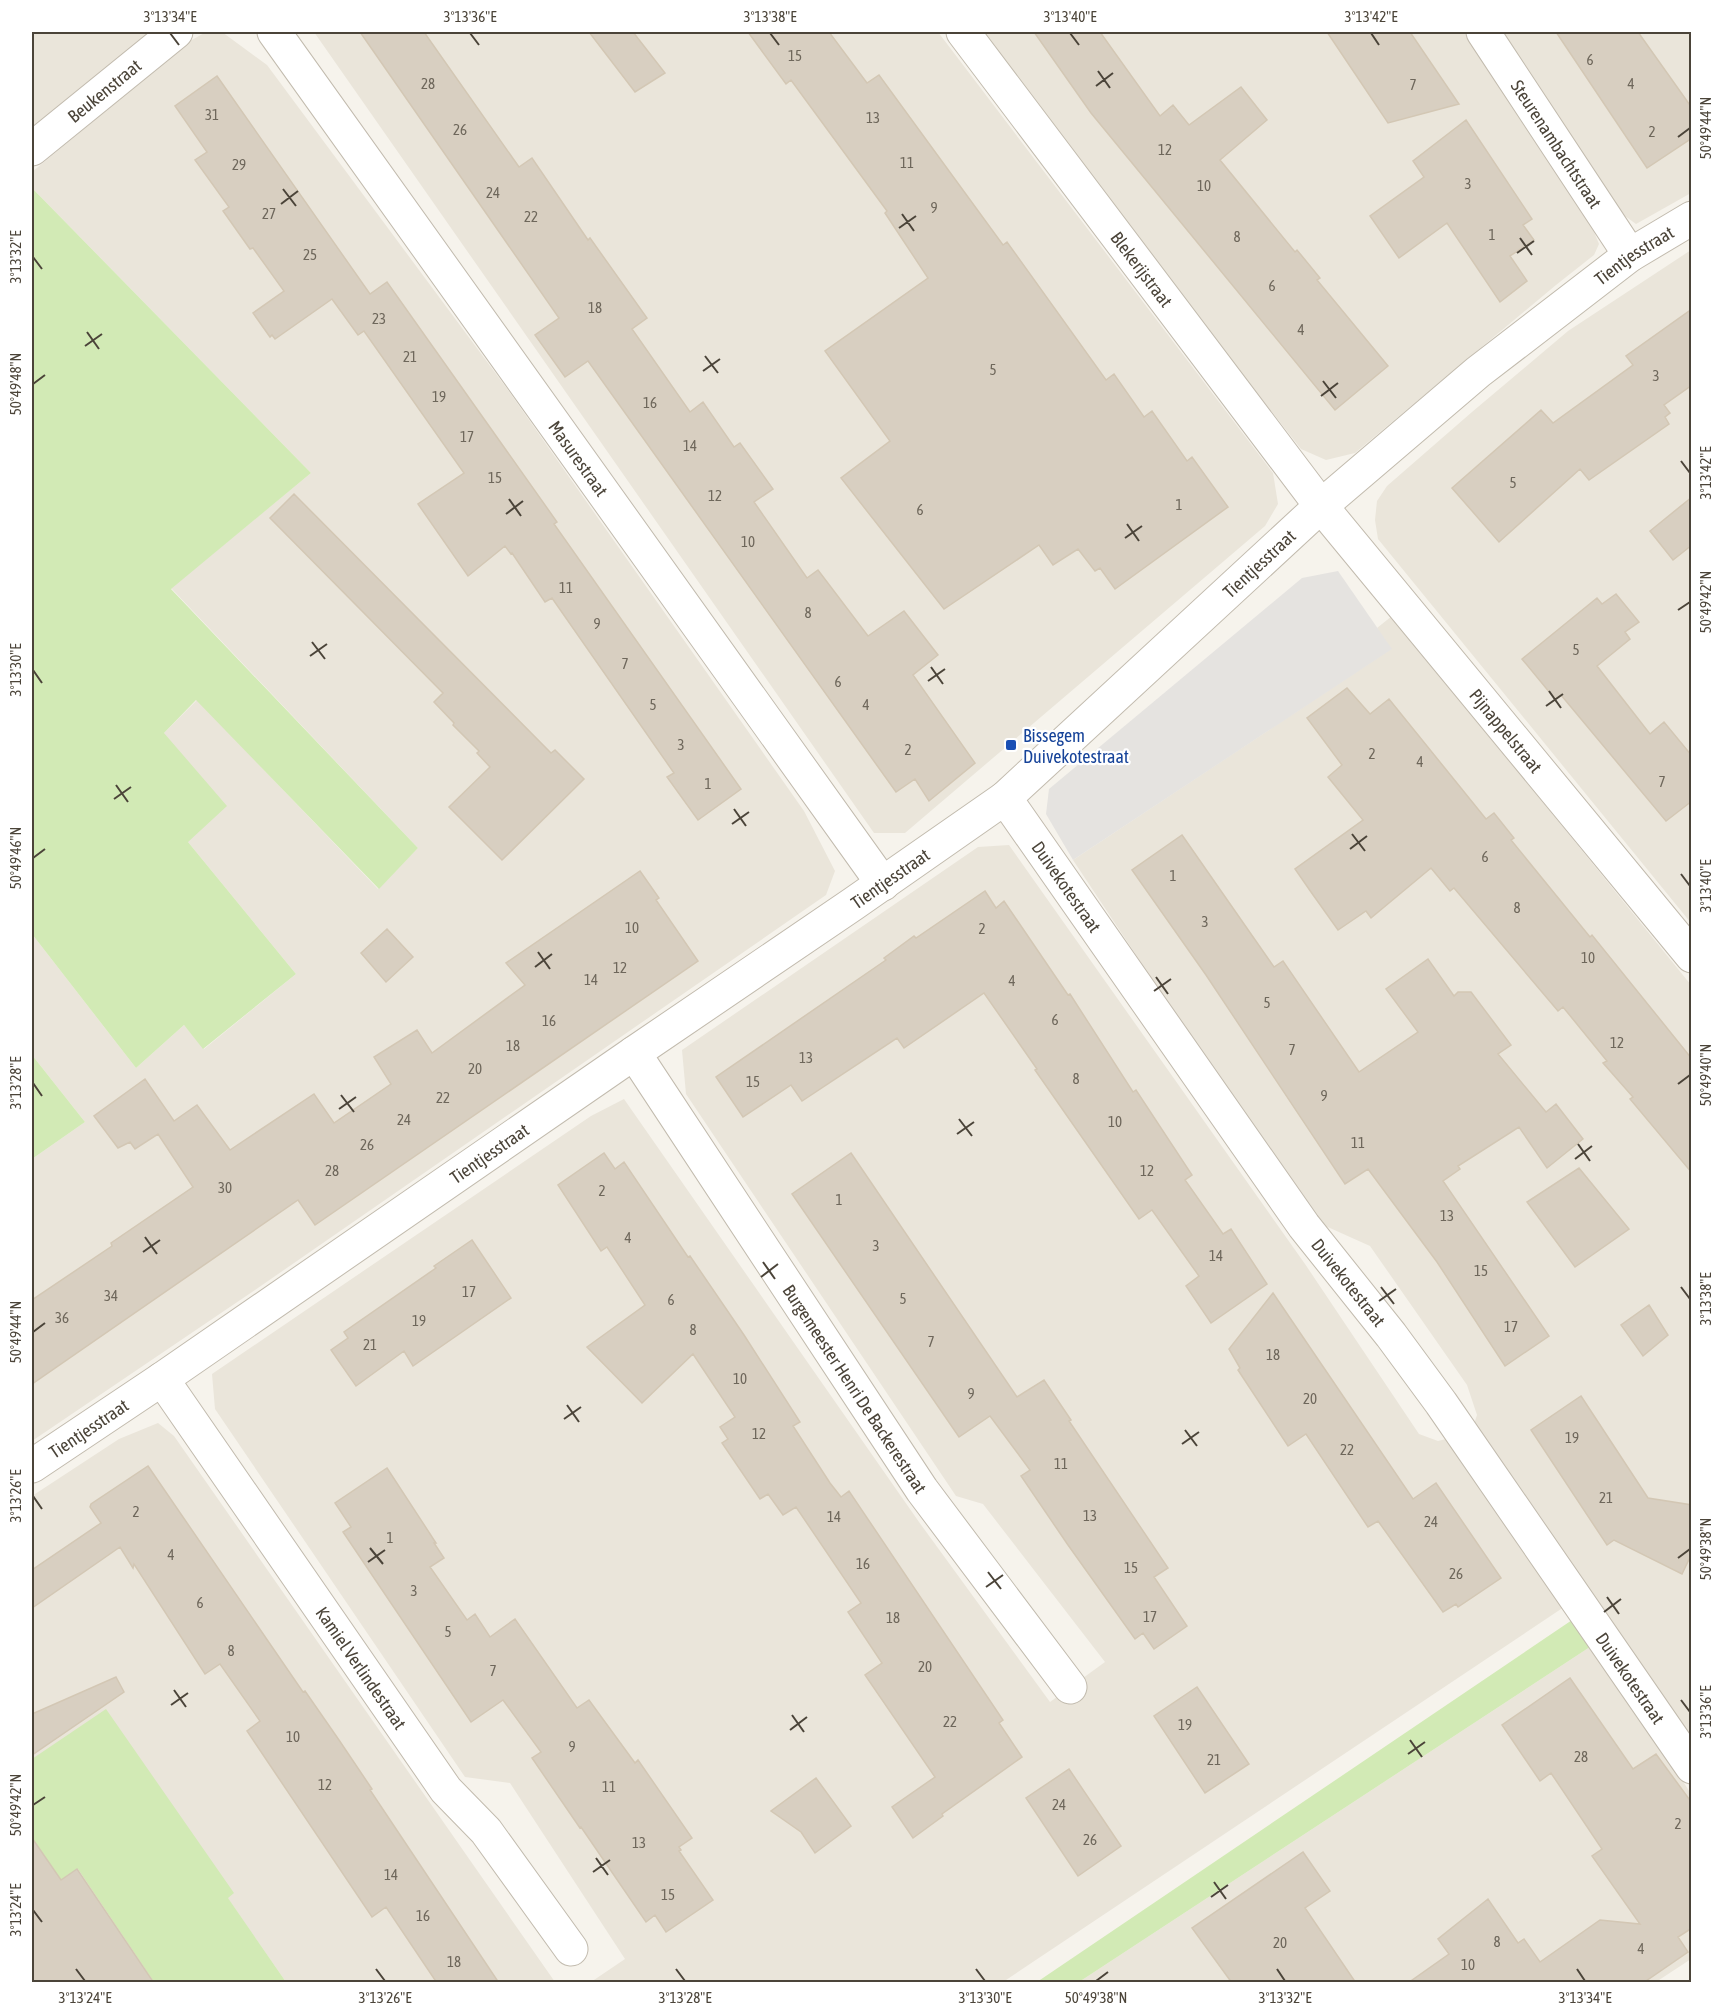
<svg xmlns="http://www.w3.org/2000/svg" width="1723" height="2014" font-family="'Asap Condensed',sans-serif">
	<rect width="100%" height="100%" fill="#f6f3ec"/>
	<path fill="#eae5da" d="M32,32H151L32,132Z
		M206,32H222L267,65L508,390L804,811L835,871L826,895L255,1290L32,1441V1159L85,1122L32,1055V934L136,1068L184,1025L204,1049L296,974L188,842L164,733L197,700L378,889L418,848L171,588L311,473L32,188V172L190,41Z
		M314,32H938L1273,473L1278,504L1265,526L905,833H874Z
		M979,32H1464L1592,227L1599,244L1594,255L1556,285L1355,453L1326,460L1301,449L1068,152Z
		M1500,32H1691V193L1636,224L1625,216Z
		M1691,250V923L1378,539L1375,520L1377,501L1387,486L1472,412L1568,331Z
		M1392,616L1691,985V1749L1473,1427L1477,1415L1467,1385L1370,1246L1321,1224L1306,1211L1073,860L1391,649L1377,628Z
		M1009,845L1305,1264L1419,1434L1438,1441L1454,1437L1567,1605L1003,1982H591L625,1959L510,1783L465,1777L215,1409L212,1374L591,1116L624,1099L919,1522L1050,1702L1105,1662L983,1504L956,1496L686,1094L682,1050L978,847Z
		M158,1423L174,1436L555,1982H286L227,1897L234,1982H32V1496L119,1439Z
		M1596,1643L1691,1794V1959L1656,1982H1079Z"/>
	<path fill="#d2eab5" d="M32,188L311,473L171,589L418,848L379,889L196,700L164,733L227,806L188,842L296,974L203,1049L184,1025L136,1068L32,934Z
		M32,1055L85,1122L32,1159Z
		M1578,1616L1596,1643L1079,1982H1037Z
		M106,1709L234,1893L228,1898L286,1982H154L78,1869L61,1880L37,1852L32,1856V1759Z"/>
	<path fill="#e5e3e0" d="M1338,571L1392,649L1073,860L1046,814L1049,789L1302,578Z"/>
	<path fill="#d8cfc1" stroke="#d3c7b4" stroke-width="1.5" d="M360,32H424L519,167L532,158L588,240L590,238L647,318L632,329L690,412L703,402L734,447L740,443L773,489L754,502L807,578L818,570L868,636L904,611L938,655L913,675L975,763L929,801L915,779L896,792L588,361L565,377L535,335L559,318Z
		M589,32H633L665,73L635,92Z
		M748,32H829L867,83L879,75L1003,245L1007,242L1106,380L1114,374L1144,417L1152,411L1187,461L1192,457L1228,507L1115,589L1100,568L1095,571L1078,549L1053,565L1039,545L944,609L841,478L890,441L825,351L928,278L885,213L887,211L835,140L791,80L786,84Z
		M1034,32H1100L1160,116L1173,105L1189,125L1241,87L1267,120L1220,160L1295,252L1297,250L1320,278L1317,280L1388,366L1335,410L1091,113Z
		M1327,32H1410L1459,104L1388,123Z
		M1556,32H1638L1692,108V138L1647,168Z
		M217,76L370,294L387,282L557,522L554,524L741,789L698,820L667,777L674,773L552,598L545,602L512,553L511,554L505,546L468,576L418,504L464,473L364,331L358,335L332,299L275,339L272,335L270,337L253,313L284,291L253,248L250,249L223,211L229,207L195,160L207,152L175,106Z
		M1466,120L1532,219L1523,225L1534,240L1510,256L1527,281L1500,302L1447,223L1399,258L1370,216L1424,177L1413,161Z
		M1692,309V385L1664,405L1670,413L1665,417L1669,424L1589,480L1580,469L1499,542L1452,488L1541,410L1553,423L1633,365L1626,356Z
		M294,494L551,753L555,750L584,779L502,860L449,807L490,767L477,753L479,751L453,725L454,723L434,702L443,693L270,518Z
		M1692,497V545L1673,560L1650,531Z
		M1616,594L1639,622L1625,632L1630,639L1597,666L1650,734L1664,722L1692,756V801L1666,821L1561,695L1555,699L1522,659L1597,598L1602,604Z
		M1347,688L1370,714L1389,699L1486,819L1494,813L1514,838L1511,840L1590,937L1592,935L1692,1059V1173L1630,1099L1633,1097L1603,1063L1607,1061L1563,1007L1558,1011L1454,888L1450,891L1431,868L1371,918L1366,911L1338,930L1311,892L1295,869L1363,820L1328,777L1342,765L1307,718Z
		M1182,835L1274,967L1283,961L1359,1072L1418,1032L1386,989L1428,959L1454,996L1458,992H1471L1511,1045L1498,1054L1546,1112L1556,1104L1583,1139L1547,1168L1519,1127L1458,1166L1460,1169L1443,1181L1549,1336L1505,1366L1437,1262L1368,1169L1345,1184L1206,975L1132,870Z
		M640,871L659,898L656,900L698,961L315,1225L298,1200L32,1384V1300L112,1246L111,1243L193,1187L158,1134L135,1149L130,1142L118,1148L94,1116L145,1079L174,1121L197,1105L230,1150L314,1094L334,1123L391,1084L374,1057L417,1030L432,1053L525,985L506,963Z
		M985,891L996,908L1004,901L1068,995L1070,994L1133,1092L1136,1090L1192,1175L1185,1180L1223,1234L1231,1229L1267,1284L1211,1323L1186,1286L1199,1276L1152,1210L1139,1219L1035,1070L1037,1069L984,993L904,1048L897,1038L802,1101L791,1085L743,1117L716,1077L886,960L884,958L914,936L916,938Z
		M387,929L413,957L386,982L361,953Z
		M604,1153L615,1169L624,1162L688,1257L690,1256L744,1335L800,1422L793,1426L830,1483L841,1497L849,1491L1003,1720L999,1723L1022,1757L942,1814L943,1816L913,1838L892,1807L935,1777L865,1675L882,1663L848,1612L861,1603L796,1507L783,1515L768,1494L760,1499L722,1443L728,1439L720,1427L735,1417L693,1354L642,1403L587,1347L645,1305L607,1247L601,1251L558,1185Z
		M851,1153L1017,1397L1044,1380L1071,1420L1069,1421L1168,1568L1154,1577L1187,1626L1154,1649L1143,1633L1135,1639L1068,1545L1021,1476L1030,1470L990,1416L959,1437L792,1194Z
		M1579,1168L1629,1229L1575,1267L1527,1202Z
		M472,1240L511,1298L413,1366L404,1351L356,1386L331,1350L348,1338L344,1332L436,1268L434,1266Z
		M1273,1293L1413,1499L1436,1483L1501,1578L1458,1607L1456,1604L1443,1612L1378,1521L1368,1527L1306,1434L1288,1446L1238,1370L1240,1368L1229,1349Z
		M1649,1305L1668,1335L1643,1356L1621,1325Z
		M1581,1396L1648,1498L1692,1505V1553L1682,1574L1614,1540L1607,1545L1531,1430Z
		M148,1466L303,1692L305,1691L339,1740L372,1789L370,1790L499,1983H437L386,1907L372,1917L247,1731L260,1721L220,1664L205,1674L134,1564L133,1568L120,1547L32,1608V1570L101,1523L90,1507L91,1504Z
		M387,1468L436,1543H434L444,1558L430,1567L467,1620L475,1614L490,1637L515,1619L577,1708L589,1700L635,1763L638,1760L692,1838L679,1847L681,1850L679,1851L713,1900L666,1932L655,1915L646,1922L581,1827L580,1828L532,1758L541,1752L503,1700L471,1722L343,1532L351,1527L335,1503Z
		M116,1677L124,1692L32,1755V1714Z
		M1570,1678L1633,1769L1656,1754L1692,1803V1928L1678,1937L1688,1952L1643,1983H1408L1449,1954L1438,1939L1488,1899L1518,1943L1524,1939L1540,1962L1600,1920L1640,1924L1592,1856L1602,1849L1551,1773L1540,1781L1502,1725Z
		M1197,1687L1249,1764L1205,1793L1154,1716Z
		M1069,1769L1121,1846L1078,1876L1026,1798Z
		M816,1778L851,1826L815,1853L801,1832L771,1811Z
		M32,1838L61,1880L77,1869L154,1983H32Z
		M1303,1852L1330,1891L1305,1908L1356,1983H1232L1192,1928Z"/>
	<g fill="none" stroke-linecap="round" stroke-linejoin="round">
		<defs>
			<g id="minor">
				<path id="s1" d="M274,32L883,884"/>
				<path id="s2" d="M963,32L1321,506L1692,956"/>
				<path id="s3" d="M1483,32L1630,255"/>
				<path id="s4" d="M32,149L176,32"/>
				<path id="s5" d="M1005,798L1304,1226L1391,1335L1441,1403L1692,1767"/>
				<path id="s6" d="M634,1053L922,1490L1070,1687"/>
				<path id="s7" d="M162,1379L446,1790L486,1831L571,1949"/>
				<path id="s8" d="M32,1466L162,1379L634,1053L853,904L1005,798L1321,506L1478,372L1630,255L1692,218"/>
			</g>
		</defs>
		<use href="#minor" stroke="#c2bbae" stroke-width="35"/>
		<use href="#minor" stroke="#fff" stroke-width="33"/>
	</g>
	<path fill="none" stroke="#4b4439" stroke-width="2" d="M170,33L179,45M470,33L479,45M770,33L779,45M1070,33L1079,45M1371,33L1379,45M1098,71L1110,88M1096,86L1113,73M1678,137L1690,128M283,189L296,206M281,204L298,191M902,214L914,231M899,228L916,216M1520,238L1532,255M1517,253L1534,241M33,257L42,269M87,332L99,349M85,346L102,334M705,356L718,373M703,371L720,359M1323,381L1336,398M33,384L45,375M1321,396L1338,383M1681,461L1690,473M509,499L521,516M506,514L523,501M1127,524L1139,541M1125,538L1142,526M1678,610L1690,602M312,642L325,659M310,656L327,644M931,667L943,684M33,670L42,683M928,681L945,669M1549,691L1561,708M1546,706L1563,694M116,785L128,802M114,799L131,787M734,809L746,826M732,824L749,812M1352,834L1365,851M1350,849L1367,836M33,858L45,849M1681,874L1690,886M538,952L550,969M535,967L552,954M1156,977L1168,994M1154,991L1171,979M33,1083L42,1096M1678,1084L1690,1075M341,1095L354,1112M339,1109L356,1097M959,1119L972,1136M957,1134L974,1122M1578,1144L1590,1161M1575,1159L1592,1146M145,1237L157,1254M143,1252L160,1240M763,1262L775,1279M761,1277L778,1264M1381,1287L1394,1304M1681,1287L1690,1299M1379,1301L1396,1289M33,1332L45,1323M567,1405L579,1422M564,1419L581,1407M1185,1430L1197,1446M1182,1444L1199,1432M33,1496L42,1509M370,1548L383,1564M1678,1558L1690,1549M368,1562L385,1550M988,1572L1001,1589M986,1587L1003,1575M1607,1597L1619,1614M1604,1612L1621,1599M174,1690L186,1707M1681,1700L1690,1712M171,1705L188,1693M792,1715L804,1732M790,1730L807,1717M1410,1740L1422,1757M1408,1754L1425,1742M33,1805L45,1797M596,1858L608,1875M593,1872L610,1860M1214,1882L1226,1899M1211,1897L1228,1885M33,1910L42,1922M76,1969L85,1981M376,1969L385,1981M676,1969L685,1981M976,1969L985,1981M1277,1969L1285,1981M1577,1969L1585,1981M1096,1981L1108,1972"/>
	<rect fill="#1a4fb4" stroke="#fff" stroke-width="2" x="1005" y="739" width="12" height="12" rx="3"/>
	<g text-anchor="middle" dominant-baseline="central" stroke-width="4.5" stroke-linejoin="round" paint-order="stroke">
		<g font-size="15" fill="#6e675b">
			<text x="795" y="55">15</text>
			<text x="1590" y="59">6</text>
			<text x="428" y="83">28</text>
			<text x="1631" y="83">4</text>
			<text x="1413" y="84">7</text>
			<text x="212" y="114">31</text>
			<text x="873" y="117">13</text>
			<text x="460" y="129">26</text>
			<text x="1652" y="131">2</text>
			<text x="1165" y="149">12</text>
			<text x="907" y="162">11</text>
			<text x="239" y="164">29</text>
			<text x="1468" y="183">3</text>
			<text x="1204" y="185">10</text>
			<text x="493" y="192">24</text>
			<text x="934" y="207">9</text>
			<text x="269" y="213">27</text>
			<text x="531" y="216">22</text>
			<text x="1492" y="234">1</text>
			<text x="1237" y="236">8</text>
			<text x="310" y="254">25</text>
			<text x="1272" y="285">6</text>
			<text x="595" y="307">18</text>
			<text x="379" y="318">23</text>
			<text x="1301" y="329">4</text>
			<text x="410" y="356">21</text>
			<text x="993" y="369">5</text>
			<text x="1656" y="375">3</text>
			<text x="439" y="396">19</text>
			<text x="650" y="402">16</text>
			<text x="467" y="436">17</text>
			<text x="690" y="445">14</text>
			<text x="495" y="477">15</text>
			<text x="1513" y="482">5</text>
			<text x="715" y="495">12</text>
			<text x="1179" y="504">1</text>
			<text x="920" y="509">6</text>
			<text x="748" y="541">10</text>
			<text x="566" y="587">11</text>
			<text x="808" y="612">8</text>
			<text x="597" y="623">9</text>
			<text x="1576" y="649">5</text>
			<text x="625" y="663">7</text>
			<text x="838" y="681">6</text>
			<text x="653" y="704">5</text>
			<text x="866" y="704">4</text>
			<text x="681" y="744">3</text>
			<text x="908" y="749">2</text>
			<text x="1372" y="753">2</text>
			<text x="1420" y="761">4</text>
			<text x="1662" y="781">7</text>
			<text x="708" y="783">1</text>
			<text x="1485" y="856">6</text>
			<text x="1173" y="875">1</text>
			<text x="1517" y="907">8</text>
			<text x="1205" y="921">3</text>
			<text x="632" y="927">10</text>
			<text x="982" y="928">2</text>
			<text x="1588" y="957">10</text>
			<text x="620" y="967">12</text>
			<text x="591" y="979">14</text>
			<text x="1012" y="980">4</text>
			<text x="1267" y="1002">5</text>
			<text x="1055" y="1019">6</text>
			<text x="549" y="1020">16</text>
			<text x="1617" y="1042">12</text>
			<text x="513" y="1045">18</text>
			<text x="1292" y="1049">7</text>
			<text x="806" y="1057">13</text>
			<text x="475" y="1068">20</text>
			<text x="1076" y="1078">8</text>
			<text x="753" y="1081">15</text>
			<text x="1324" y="1095">9</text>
			<text x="443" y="1097">22</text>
			<text x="404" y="1119">24</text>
			<text x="1115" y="1121">10</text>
			<text x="1358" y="1142">11</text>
			<text x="367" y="1144">26</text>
			<text x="332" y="1170">28</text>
			<text x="1147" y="1170">12</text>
			<text x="225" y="1187">30</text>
			<text x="602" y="1190">2</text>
			<text x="839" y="1199">1</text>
			<text x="1447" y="1215">13</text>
			<text x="628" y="1237">4</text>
			<text x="876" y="1245">3</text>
			<text x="1216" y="1255">14</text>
			<text x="1481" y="1270">15</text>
			<text x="469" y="1291">17</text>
			<text x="111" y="1295">34</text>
			<text x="903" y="1298">5</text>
			<text x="671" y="1299">6</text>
			<text x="62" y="1317">36</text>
			<text x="419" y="1320">19</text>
			<text x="1511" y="1326">17</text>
			<text x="693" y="1329">8</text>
			<text x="931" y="1341">7</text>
			<text x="370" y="1344">21</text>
			<text x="1273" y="1354">18</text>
			<text x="740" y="1378">10</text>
			<text x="971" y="1393">9</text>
			<text x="1310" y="1398">20</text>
			<text x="759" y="1433">12</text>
			<text x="1572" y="1437">19</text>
			<text x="1347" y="1449">22</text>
			<text x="1061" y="1463">11</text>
			<text x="1606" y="1497">21</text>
			<text x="136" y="1511">2</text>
			<text x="1090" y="1515">13</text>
			<text x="834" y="1516">14</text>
			<text x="1431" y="1521">24</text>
			<text x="390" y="1537">1</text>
			<text x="171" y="1554">4</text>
			<text x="863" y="1563">16</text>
			<text x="1131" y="1567">15</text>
			<text x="1456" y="1573">26</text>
			<text x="414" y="1590">3</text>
			<text x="200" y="1602">6</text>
			<text x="1150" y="1616">17</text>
			<text x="893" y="1617">18</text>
			<text x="448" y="1631">5</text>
			<text x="231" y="1650">8</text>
			<text x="925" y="1666">20</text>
			<text x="493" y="1670">7</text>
			<text x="950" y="1721">22</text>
			<text x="1185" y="1724">19</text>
			<text x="293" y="1736">10</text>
			<text x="572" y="1746">9</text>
			<text x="1581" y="1756">28</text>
			<text x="1214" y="1759">21</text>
			<text x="325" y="1784">12</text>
			<text x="609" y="1786">11</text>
			<text x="1059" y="1804">24</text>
			<text x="1678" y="1823">2</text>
			<text x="1090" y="1839">26</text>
			<text x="639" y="1842">13</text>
			<text x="391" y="1874">14</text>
			<text x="668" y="1894">15</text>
			<text x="423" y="1915">16</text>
			<text x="1497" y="1941">8</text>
			<text x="1280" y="1942">20</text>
			<text x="1641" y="1948">4</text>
			<text x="454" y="1961">18</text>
			<text x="1468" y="1964">10</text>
		</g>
		<g font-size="18" fill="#4b4439" stroke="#fff">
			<text stroke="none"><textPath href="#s4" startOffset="93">Beukenstraat</textPath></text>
			<text stroke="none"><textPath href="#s3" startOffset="134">Steurenambachtstraat</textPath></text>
			<text stroke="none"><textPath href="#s8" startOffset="2012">Tientjesstraat</textPath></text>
			<text stroke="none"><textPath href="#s2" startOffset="297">Blekerijstraat</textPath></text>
			<text stroke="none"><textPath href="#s1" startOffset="524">Masurestraat</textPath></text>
			<text stroke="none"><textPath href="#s8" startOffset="1526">Tientjesstraat</textPath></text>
			<text stroke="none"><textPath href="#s2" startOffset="885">Pijnappelstraat</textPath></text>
			<text stroke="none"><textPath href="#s8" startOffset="1040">Tientjesstraat</textPath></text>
			<text stroke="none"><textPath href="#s5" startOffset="108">Duivekotestraat</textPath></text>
			<text stroke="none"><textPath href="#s8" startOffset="554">Tientjesstraat</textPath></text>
			<text stroke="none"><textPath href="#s5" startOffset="594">Duivekotestraat</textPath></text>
			<text stroke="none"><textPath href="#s6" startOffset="402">Burgemeester Henri De Backerestraat</textPath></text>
			<text stroke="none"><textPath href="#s8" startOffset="68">Tientjesstraat</textPath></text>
			<text stroke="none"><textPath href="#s7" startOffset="351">Kamiel Verlindestraat</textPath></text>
			<text stroke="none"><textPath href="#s5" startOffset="1080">Duivekotestraat</textPath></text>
		</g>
		<g font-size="18" fill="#164399" stroke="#fff" text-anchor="start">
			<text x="1023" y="735">Bissegem<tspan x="1023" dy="21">Duivekotestraat</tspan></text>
		</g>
	</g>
	<rect width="1723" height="2014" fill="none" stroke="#ffffff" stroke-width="66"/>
	<rect x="33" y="33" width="1657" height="1948" fill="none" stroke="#4b4439" stroke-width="2"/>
	<g font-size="15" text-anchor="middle" fill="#4b4439">
		<text x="170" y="22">3°13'34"E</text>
		<text x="470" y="22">3°13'36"E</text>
		<text x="770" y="22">3°13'38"E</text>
		<text x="1070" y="22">3°13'40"E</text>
		<text x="1371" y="22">3°13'42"E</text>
		<text transform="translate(1706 128) rotate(-90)" y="5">50°49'44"N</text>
		<text transform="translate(16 257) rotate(-90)" y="5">3°13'32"E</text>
		<text transform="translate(16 384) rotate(-90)" y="5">50°49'48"N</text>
		<text transform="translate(1706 473) rotate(-90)" y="5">3°13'42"E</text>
		<text transform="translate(1706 602) rotate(-90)" y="5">50°49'42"N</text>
		<text transform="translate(16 670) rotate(-90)" y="5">3°13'30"E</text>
		<text transform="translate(16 858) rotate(-90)" y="5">50°49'46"N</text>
		<text transform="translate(1706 886) rotate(-90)" y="5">3°13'40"E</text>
		<text transform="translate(1706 1075) rotate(-90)" y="5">50°49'40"N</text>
		<text transform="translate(16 1083) rotate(-90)" y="5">3°13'28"E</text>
		<text transform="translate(1706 1299) rotate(-90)" y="5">3°13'38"E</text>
		<text transform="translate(16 1332) rotate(-90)" y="5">50°49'44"N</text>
		<text transform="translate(16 1496) rotate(-90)" y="5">3°13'26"E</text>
		<text transform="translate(1706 1549) rotate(-90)" y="5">50°49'38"N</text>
		<text transform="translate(1706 1712) rotate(-90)" y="5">3°13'36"E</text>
		<text transform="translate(16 1805) rotate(-90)" y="5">50°49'42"N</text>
		<text transform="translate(16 1910) rotate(-90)" y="5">3°13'24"E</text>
		<text x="85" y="2003">3°13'24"E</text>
		<text x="385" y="2003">3°13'26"E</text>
		<text x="685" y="2003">3°13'28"E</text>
		<text x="985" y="2003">3°13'30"E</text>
		<text x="1096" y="2003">50°49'38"N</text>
		<text x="1285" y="2003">3°13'32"E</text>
		<text x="1585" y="2003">3°13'34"E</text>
	</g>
</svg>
